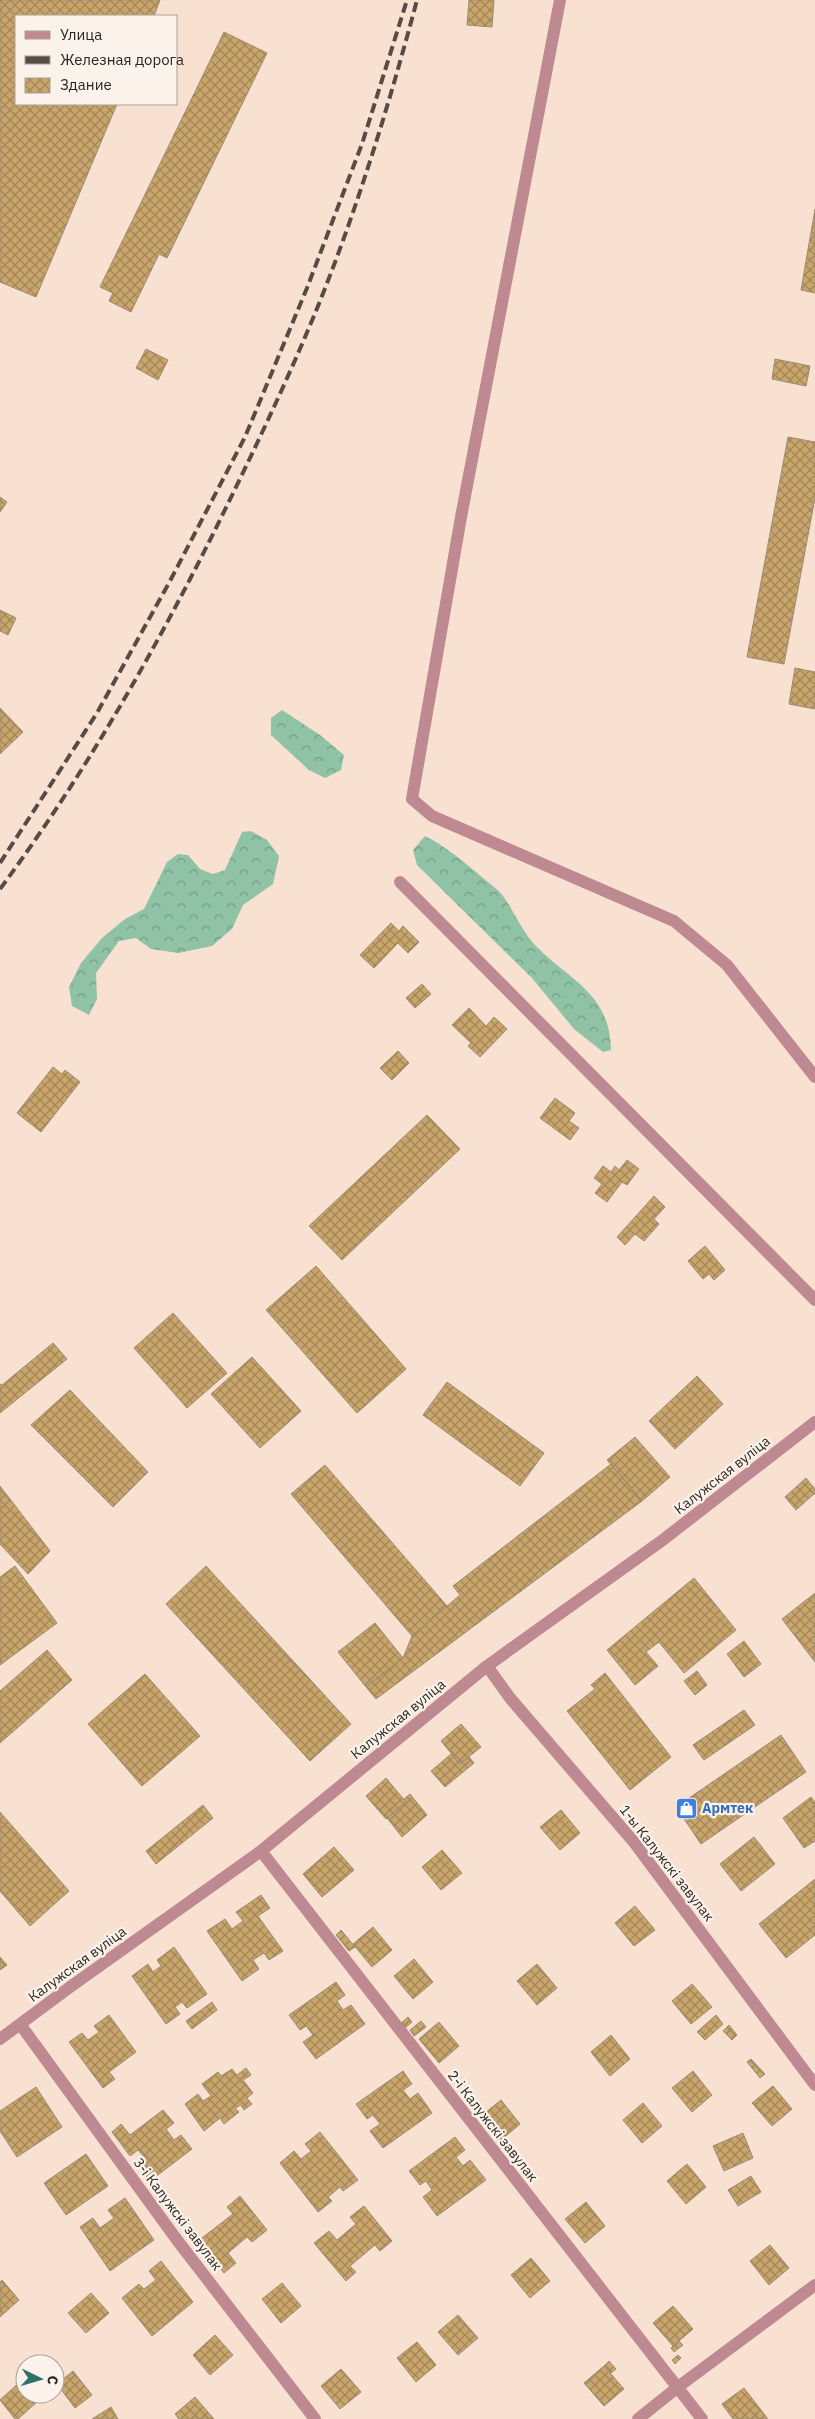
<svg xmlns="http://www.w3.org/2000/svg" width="815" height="2419" font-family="'IBM Plex Sans',sans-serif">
	<defs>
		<pattern id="forest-crowns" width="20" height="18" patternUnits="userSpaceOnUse" patternTransform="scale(1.25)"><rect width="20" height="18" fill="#90c2a6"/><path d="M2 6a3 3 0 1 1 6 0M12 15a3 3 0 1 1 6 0" fill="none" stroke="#769d87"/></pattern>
		<pattern id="building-cross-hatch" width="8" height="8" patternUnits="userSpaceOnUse" patternTransform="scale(1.25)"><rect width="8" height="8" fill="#c9a56b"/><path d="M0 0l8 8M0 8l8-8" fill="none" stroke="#a38657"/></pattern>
	</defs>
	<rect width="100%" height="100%" fill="#f9e1d2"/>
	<path fill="url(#forest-crowns)" d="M282,710L320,735L344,755L341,770L325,778L309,770L271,735V718Z
		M251,831L267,840L279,856L273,884L243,905L232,929L212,946L178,953L151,949L136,938L119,941L96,973L97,999L89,1015L72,1006L69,987L81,963L102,938L125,919L144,909L167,862L178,854L188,855L200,869L213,874L225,870L242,832Z
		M425,836C447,847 464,862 483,878C490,884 498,889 503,896C514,911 521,929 534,944C568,980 610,992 611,1050L603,1052L574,1029L532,978L417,865L413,850Z"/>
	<path fill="url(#building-cross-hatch)" stroke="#998c78" d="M0,0H160L154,16H16V104H117L36,297L0,282Z
		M469,0H494L492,27L467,25Z
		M224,32L267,53L167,258L159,254L131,312L109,301L113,293L100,287Z
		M815,209V293L801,290Z
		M146,349L168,360L158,380L136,368Z
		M775,359L810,366L806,386L772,379Z
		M788,437L815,442V498L784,664L747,657Z
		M0,497L7,502L0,512Z
		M0,610L16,618L8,635L0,631Z
		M795,668L815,672V709L789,704Z
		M0,708L23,732L0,754Z
		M391,923L399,931L403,926L419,942L408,953L398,943L374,968L360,955Z
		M422,984L431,994L415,1008L406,998Z
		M469,1008L486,1026L494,1017L507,1029L480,1057L468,1046L471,1043L452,1025Z
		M398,1051L409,1063L392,1080L380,1068Z
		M53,1067L62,1074L65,1070L80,1082L41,1132L17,1113Z
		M555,1098L575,1113L569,1121L579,1128L570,1140L540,1118Z
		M427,1115L460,1149L342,1260L309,1226Z
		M627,1160L639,1169L627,1185L622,1182L607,1202L595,1193L602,1184L594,1178L603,1166L611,1172L615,1166L619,1170Z
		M654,1196L665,1207L654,1219L659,1224L644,1241L635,1234L625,1245L617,1237Z
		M705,1246L725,1270L714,1280L709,1274L703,1279L688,1261Z
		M316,1266L406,1369L357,1413L266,1310Z
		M173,1313L227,1373L187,1408L134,1348Z
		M53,1343L67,1359L0,1413V1384L2,1385Z
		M252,1357L301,1411L260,1448L211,1394Z
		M697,1376L723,1404L675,1449L649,1421Z
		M447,1382L544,1453L520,1486L423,1415Z
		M70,1390L148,1472L113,1507L31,1425Z
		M635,1437L670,1477L642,1501L607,1460Z
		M611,1464L642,1501L376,1699L366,1687L403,1658L412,1636L460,1595L453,1586Z
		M325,1465L447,1606L412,1636L291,1494Z
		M806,1478L815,1489V1493L796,1510L785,1497Z
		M0,1486L50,1551L28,1574L0,1544Z
		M15,1566L57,1623L0,1665V1577Z
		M206,1566L351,1724L310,1761L166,1604Z
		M694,1578L736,1630L684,1673L659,1642L646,1652L658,1666L635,1685L607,1650Z
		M815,1593V1662L782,1619Z
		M375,1623L403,1658L366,1687L338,1652Z
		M744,1641L761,1664L744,1677L727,1654Z
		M47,1650L72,1680L0,1743V1691Z
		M697,1671L707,1685L695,1695L684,1681Z
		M605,1673L671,1757L630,1790L567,1711L595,1689L591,1685Z
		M145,1674L200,1736L142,1786L88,1724Z
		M744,1710L755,1725L704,1760L693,1745Z
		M461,1724L481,1747L460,1764L441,1741Z
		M781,1735L806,1772L701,1844L676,1807Z
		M451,1754L460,1764L469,1757L474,1763L445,1787L431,1771Z
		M386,1778L406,1802L386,1819L366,1796Z
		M410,1794L427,1815L402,1837L387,1818L406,1802L404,1799Z
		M811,1797L815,1802V1841L804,1848L783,1818Z
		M203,1805L213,1818L156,1864L146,1851Z
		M561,1810L580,1833L560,1850L540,1827Z
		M0,1812L69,1891L30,1926L0,1891Z
		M754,1837L775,1864L741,1891L720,1864Z
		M334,1847L354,1870L322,1897L303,1874Z
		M442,1850L462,1873L441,1890L422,1867Z
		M815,1879V1935L786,1958L759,1924Z
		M261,1895L270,1908L258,1916L283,1951L269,1960L264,1953L253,1960L259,1969L242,1981L207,1931L225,1919L232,1929L243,1921L236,1912Z
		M635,1906L655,1930L634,1946L615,1923Z
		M373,1927L392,1950L372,1967L353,1944Z
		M341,1930L355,1947L349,1951L336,1935Z
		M174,1947L207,1994L187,2008L182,2002L175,2007L180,2014L166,2024L132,1976L148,1964L153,1972L161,1966L157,1960Z
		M0,1957L7,1965L0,1970Z
		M414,1959L433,1982L413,1999L394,1976Z
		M537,1964L557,1988L537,2005L517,1981Z
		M336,1982L345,1995L337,2001L343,2010L351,2005L365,2024L316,2059L303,2042L313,2035L306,2026L300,2030L289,2015Z
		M692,1984L712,2007L691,2024L672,2001Z
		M212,2002L217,2010L192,2029L186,2021Z
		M109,2015L136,2052L109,2072L115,2079L103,2088L69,2042L82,2033L88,2040L99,2032L94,2026Z
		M716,2015L723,2024L705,2040L697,2032Z
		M408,2017L412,2022L404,2029L400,2024Z
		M421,2021L426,2027L414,2036L410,2030Z
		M439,2022L459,2046L439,2063L419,2039Z
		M729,2025L737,2035L732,2040L723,2031Z
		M611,2035L630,2059L610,2076L591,2052Z
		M751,2059L765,2074L760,2078L747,2062Z
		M246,2068L251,2075L243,2080L253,2093L247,2098L252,2104L244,2110L241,2105L235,2108L239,2112L224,2124L220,2118L204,2131L185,2104L198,2094L203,2101L211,2096L202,2084L218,2072L221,2076L232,2069L237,2075Z
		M403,2071L412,2084L403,2090L410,2099L418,2093L432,2113L383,2148L370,2131L380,2124L373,2115L367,2119L356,2104Z
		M693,2071L712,2095L692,2112L672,2088Z
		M773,2086L792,2109L772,2126L752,2103Z
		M36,2087L62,2127L17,2157L0,2131V2111Z
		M501,2100L520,2124L500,2141L480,2117Z
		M643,2103L662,2126L642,2143L623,2120Z
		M163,2110L174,2123L166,2129L174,2140L181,2135L192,2149L150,2181L139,2167L147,2160L138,2150L130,2156L112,2132L121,2124L130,2135Z
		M320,2132L358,2180L343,2191L340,2187L328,2197L332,2201L318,2212L280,2163L294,2151L301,2159L311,2151L305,2144Z
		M743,2133L753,2158L724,2171L713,2146Z
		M455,2137L465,2150L456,2157L463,2166L470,2160L486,2180L437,2216L423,2197L432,2190L426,2181L420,2185L409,2171Z
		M86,2154L108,2186L66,2215L44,2183Z
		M687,2164L706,2187L686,2204L667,2181Z
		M751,2176L761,2192L738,2206L728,2190Z
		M240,2196L267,2230L252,2242L247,2237L228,2253L236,2263L224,2273L198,2241L233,2214L227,2207Z
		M125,2198L154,2240L110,2271L80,2227L93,2218L100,2228L114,2218L108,2210Z
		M586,2202L605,2226L585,2243L565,2219Z
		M364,2206L392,2241L380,2251L375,2245L350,2266L356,2272L346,2281L314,2243L329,2231L337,2240L356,2224L350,2217Z
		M770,2245L789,2268L769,2285L750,2261Z
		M531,2258L550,2281L530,2298L511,2275Z
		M161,2261L193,2302L152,2336L122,2298L139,2284L144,2289L156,2280L149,2271Z
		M2,2280L19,2300L0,2317V2282Z
		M282,2283L301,2306L281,2323L262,2299Z
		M91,2293L109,2313L86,2333L68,2313Z
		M673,2306L693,2329L673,2346L653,2323Z
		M458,2315L478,2338L458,2355L438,2332Z
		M215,2335L233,2355L210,2375L193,2355Z
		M679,2341L683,2345L674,2352L671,2348Z
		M417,2342L436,2365L416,2382L397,2358Z
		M678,2355L681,2358L675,2364L672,2360Z
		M609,2361L616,2369L611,2373L604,2366Z
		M604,2366L624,2389L604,2406L584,2383Z
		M341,2369L361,2392L340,2409L321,2386Z
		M73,2371L92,2395L75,2408L57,2384Z
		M22,2380L25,2384V2394H34L39,2400L18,2419H15L0,2400Z
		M744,2388L768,2419H733L722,2404Z
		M195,2397L214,2419H179L175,2414Z
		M111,2407L118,2419H92Z"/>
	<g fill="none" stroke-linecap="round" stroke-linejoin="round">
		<path stroke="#be8991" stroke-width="12" d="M560,0L461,517L412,799L432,816L674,921L727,965L815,1077
			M400,882L815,1300
			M487,1666L510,1698L633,1841L815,2085
			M261,1851L702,2419
			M20,2024L177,2240L315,2419
			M0,2039L70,1987L261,1851L487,1666L664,1539L815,1422
			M638,2419L678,2387L815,2285"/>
		<path stroke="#574b43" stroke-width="4" stroke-dasharray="10 5" stroke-linecap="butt" d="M0,863L97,713L170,581L245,437L307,288L362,144L407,0
			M0,889C83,777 152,656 214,532C250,459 285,386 316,311C357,210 389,105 417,0"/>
	</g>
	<defs>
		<symbol id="shop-square" viewBox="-11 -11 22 22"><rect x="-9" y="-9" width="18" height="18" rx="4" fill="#3f7fe0" stroke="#fcf2ec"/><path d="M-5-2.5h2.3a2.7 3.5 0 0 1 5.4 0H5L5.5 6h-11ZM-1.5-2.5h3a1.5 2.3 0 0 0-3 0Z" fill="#fff"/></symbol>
	</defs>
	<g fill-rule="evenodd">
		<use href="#shop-square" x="674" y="1796" width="25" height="25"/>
	</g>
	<g text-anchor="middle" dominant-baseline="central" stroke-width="4.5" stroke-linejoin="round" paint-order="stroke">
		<g font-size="14" fill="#2c241e" stroke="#fcf2ec">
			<text transform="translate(722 1475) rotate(-38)">Калужская вуліца</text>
			<text transform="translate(398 1719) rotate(-39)">Калужская вуліца</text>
			<text transform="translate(667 1863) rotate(52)">1-ы Калужскі завулак</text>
			<text transform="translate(77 1964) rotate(-36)">Калужская вуліца</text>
			<text transform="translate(493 2126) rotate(52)">2-і Калужскі завулак</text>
			<text transform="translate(178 2214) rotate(53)">3-і Калужскі завулак</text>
		</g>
		<g font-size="14" font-weight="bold" fill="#366cbe" stroke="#fcf2ec" text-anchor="start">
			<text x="702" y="1808">Армтек</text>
		</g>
	</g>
	<rect x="15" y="15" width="162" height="90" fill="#fcf2ec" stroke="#a9a09a"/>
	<rect x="25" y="31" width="25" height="8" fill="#be8991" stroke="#a9a09a"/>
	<text x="60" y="40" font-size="15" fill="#2c241e">Улица</text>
	<rect x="25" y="56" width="25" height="8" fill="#574b43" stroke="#a9a09a"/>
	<text x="60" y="65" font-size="15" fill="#2c241e">Железная дорога</text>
	<rect x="25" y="78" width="25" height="15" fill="url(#building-cross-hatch)" stroke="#a9a09a"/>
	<text x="60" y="90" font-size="15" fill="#2c241e">Здание</text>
	<g transform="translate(40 2379) rotate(95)"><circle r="24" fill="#fcf2ec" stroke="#a9a09a"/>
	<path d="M0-4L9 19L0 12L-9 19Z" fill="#2c7267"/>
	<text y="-8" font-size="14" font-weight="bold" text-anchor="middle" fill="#2c241e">С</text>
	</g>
</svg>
